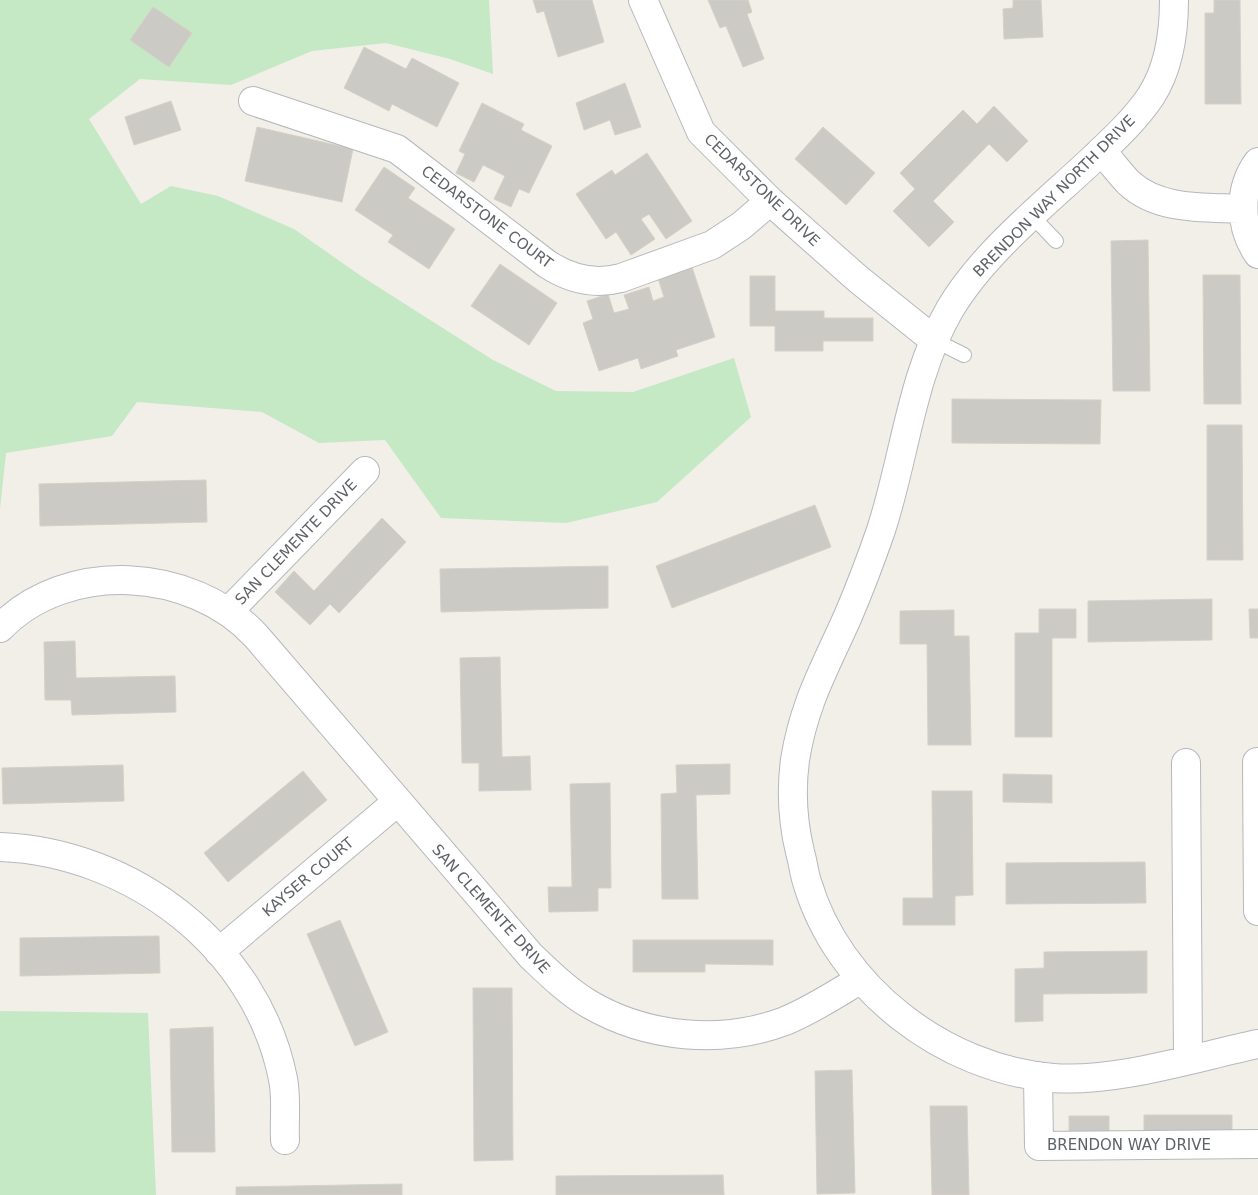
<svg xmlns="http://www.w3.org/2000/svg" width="1258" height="1195" font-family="'DejaVu Sans',sans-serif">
	<rect width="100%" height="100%" fill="#f1efe8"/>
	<path fill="#c5e8c5" d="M0,0H489L493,74L450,59L386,43L312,51L231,85L140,79L89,119L141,204L171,186L218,196L294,229L361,276L493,360L556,391L633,392L734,358L751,417L657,502L566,523L441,518L385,440L319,443L262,412L137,402L112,436L6,453L0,509Z
		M0,1011L148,1013L156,1195H0Z"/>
	<path fill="#cccac5" stroke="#d6d1c6" d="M533,0H592L604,42L558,57L544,11L537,13Z
		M708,0H748L752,12L747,14L764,59L743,67L726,26L720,28Z
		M1013,0H1041L1043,37L1004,39L1003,9L1013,8Z
		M1214,0H1240L1241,104H1205V13H1214Z
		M153,7L192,33L169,67L130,40Z
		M364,47L406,69L412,58L459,83L437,127L392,104L389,111L344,88Z
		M625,83L641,127L615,135L610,120L584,130L576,103Z
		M171,101L181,130L134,145L125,117Z
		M482,103L524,124L521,130L552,146L529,193L519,189L511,207L494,199L505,176L483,165L474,182L456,173L465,154L459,151Z
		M994,106L1028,141L1007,162L989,144L933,201L954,222L929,247L893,211L915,189L900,173L963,110L977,124Z
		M257,127L353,149L342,202L245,181Z
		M823,127L875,173L846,205L795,159Z
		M647,153L692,221L666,239L649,214L641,219L655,239L631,255L616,232L606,239L576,194L612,170L615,175Z
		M384,167L415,188L408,198L455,229L429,269L388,242L393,235L355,210Z
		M1148,240L1150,391H1113L1111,241Z
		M500,264L557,303L529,345L471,306Z
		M691,264L715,337L676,350L678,356L641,369L638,358L599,371L583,323L593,319L587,301L608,294L614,313L629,309L624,295L649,287L653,301L664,297L657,275Z
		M1203,275H1240L1241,404H1204Z
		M750,276H775V311H824V318H873V341H823V351H775V326H750Z
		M952,399L1101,400L1100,444L952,443Z
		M1207,425H1242L1243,560H1207Z
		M206,480L207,522L40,526L39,484Z
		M815,505L831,547L672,608L656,566Z
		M382,518L406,542L339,613L330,604L310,625L275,592L294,571L314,591Z
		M608,566V608L441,612L440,569Z
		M1212,599V640L1088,642V601Z
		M1039,609H1076V638H1052V737H1015V633H1039Z
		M1249,609H1258V638H1250Z
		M954,610V636H969L971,745H928L927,644H900V611Z
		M75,641L76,678L175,676L176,712L72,715L71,700H45L44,642Z
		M500,657L502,757L530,756L531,790L479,791V763H462L460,658Z
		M730,764V794L696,795L698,899H662L661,794L677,793L676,765Z
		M123,765L124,801L3,804L2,768Z
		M303,771L327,800L228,882L204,853Z
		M1003,774L1052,775V803L1003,802Z
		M610,783L611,888H598V911L549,912L548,887H572L570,784Z
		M932,791H972L973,895L955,896V925H903V898H933Z
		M1145,862L1146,903L1006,904V863Z
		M340,920L388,1032L355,1046L307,934Z
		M159,936L160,973L20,976V938Z
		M633,940H773V965L705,964V972H633Z
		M1147,951V993L1043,994V1021L1015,1022V969L1044,968V952Z
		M473,988H512L513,1160L474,1161Z
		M213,1027L215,1152H172L170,1029Z
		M852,1070L855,1193L817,1194L815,1071Z
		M930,1106H967L969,1195H932Z
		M1144,1115H1232V1136H1144Z
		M1069,1116H1109V1135L1069,1136Z
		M723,1175L724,1195H556V1176Z
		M402,1184V1195H236V1187Z"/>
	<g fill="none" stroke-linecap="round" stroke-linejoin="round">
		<defs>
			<path id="service" d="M1032,216L1056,241
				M934,340L964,355"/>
			<path id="minor" d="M643,0L701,132L770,201L858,279L934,340
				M1174,0C1174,33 1169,68 1151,96C1135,120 1113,140 1093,159C1045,204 983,253 950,309C911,376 905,457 881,530C871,559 860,588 848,616C825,668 804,703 795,760C791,790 793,823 800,852C803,862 804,873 807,882C838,988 944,1069 1053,1078C1115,1083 1196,1057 1258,1044
				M253,101L397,149L547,264C570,279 595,285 621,278L712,245L741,226L770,201
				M1101,151C1111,161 1119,173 1129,183C1159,211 1206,207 1243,209
				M1258,162C1238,189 1239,226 1258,254
				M228,612L365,471
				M0,628C67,559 192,567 256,636L531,956C549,973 567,991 589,1004C647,1038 722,1045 785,1021C812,1010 836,994 861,979
				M1257,762L1258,911
				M1186,763L1188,1059
				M0,847C132,852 257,947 283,1079C287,1098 284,1120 285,1140
				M219,952L397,802
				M1038,1076L1039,1146L1258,1144"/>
		</defs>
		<use href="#service" stroke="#b5b8bc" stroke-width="16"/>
		<use href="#minor" stroke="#b5b8bc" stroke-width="30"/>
		<use href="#service" stroke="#fff" stroke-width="14"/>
		<use href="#minor" stroke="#fff" stroke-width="28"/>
	</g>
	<g text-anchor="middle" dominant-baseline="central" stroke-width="4" stroke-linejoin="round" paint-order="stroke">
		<g font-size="15" fill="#5f6368" stroke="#fff">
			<text transform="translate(762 190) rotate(44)">CEDARSTONE DRIVE</text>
			<text transform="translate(1054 196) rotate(-45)">BRENDON WAY NORTH DRIVE</text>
			<text transform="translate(487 217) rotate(37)">CEDARSTONE COURT</text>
			<text transform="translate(296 542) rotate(-46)">SAN CLEMENTE DRIVE</text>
			<text transform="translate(308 877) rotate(-40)">KAYSER COURT</text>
			<text transform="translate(491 909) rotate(48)">SAN CLEMENTE DRIVE</text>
			<text x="1129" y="1145">BRENDON WAY DRIVE</text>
		</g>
	</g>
</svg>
